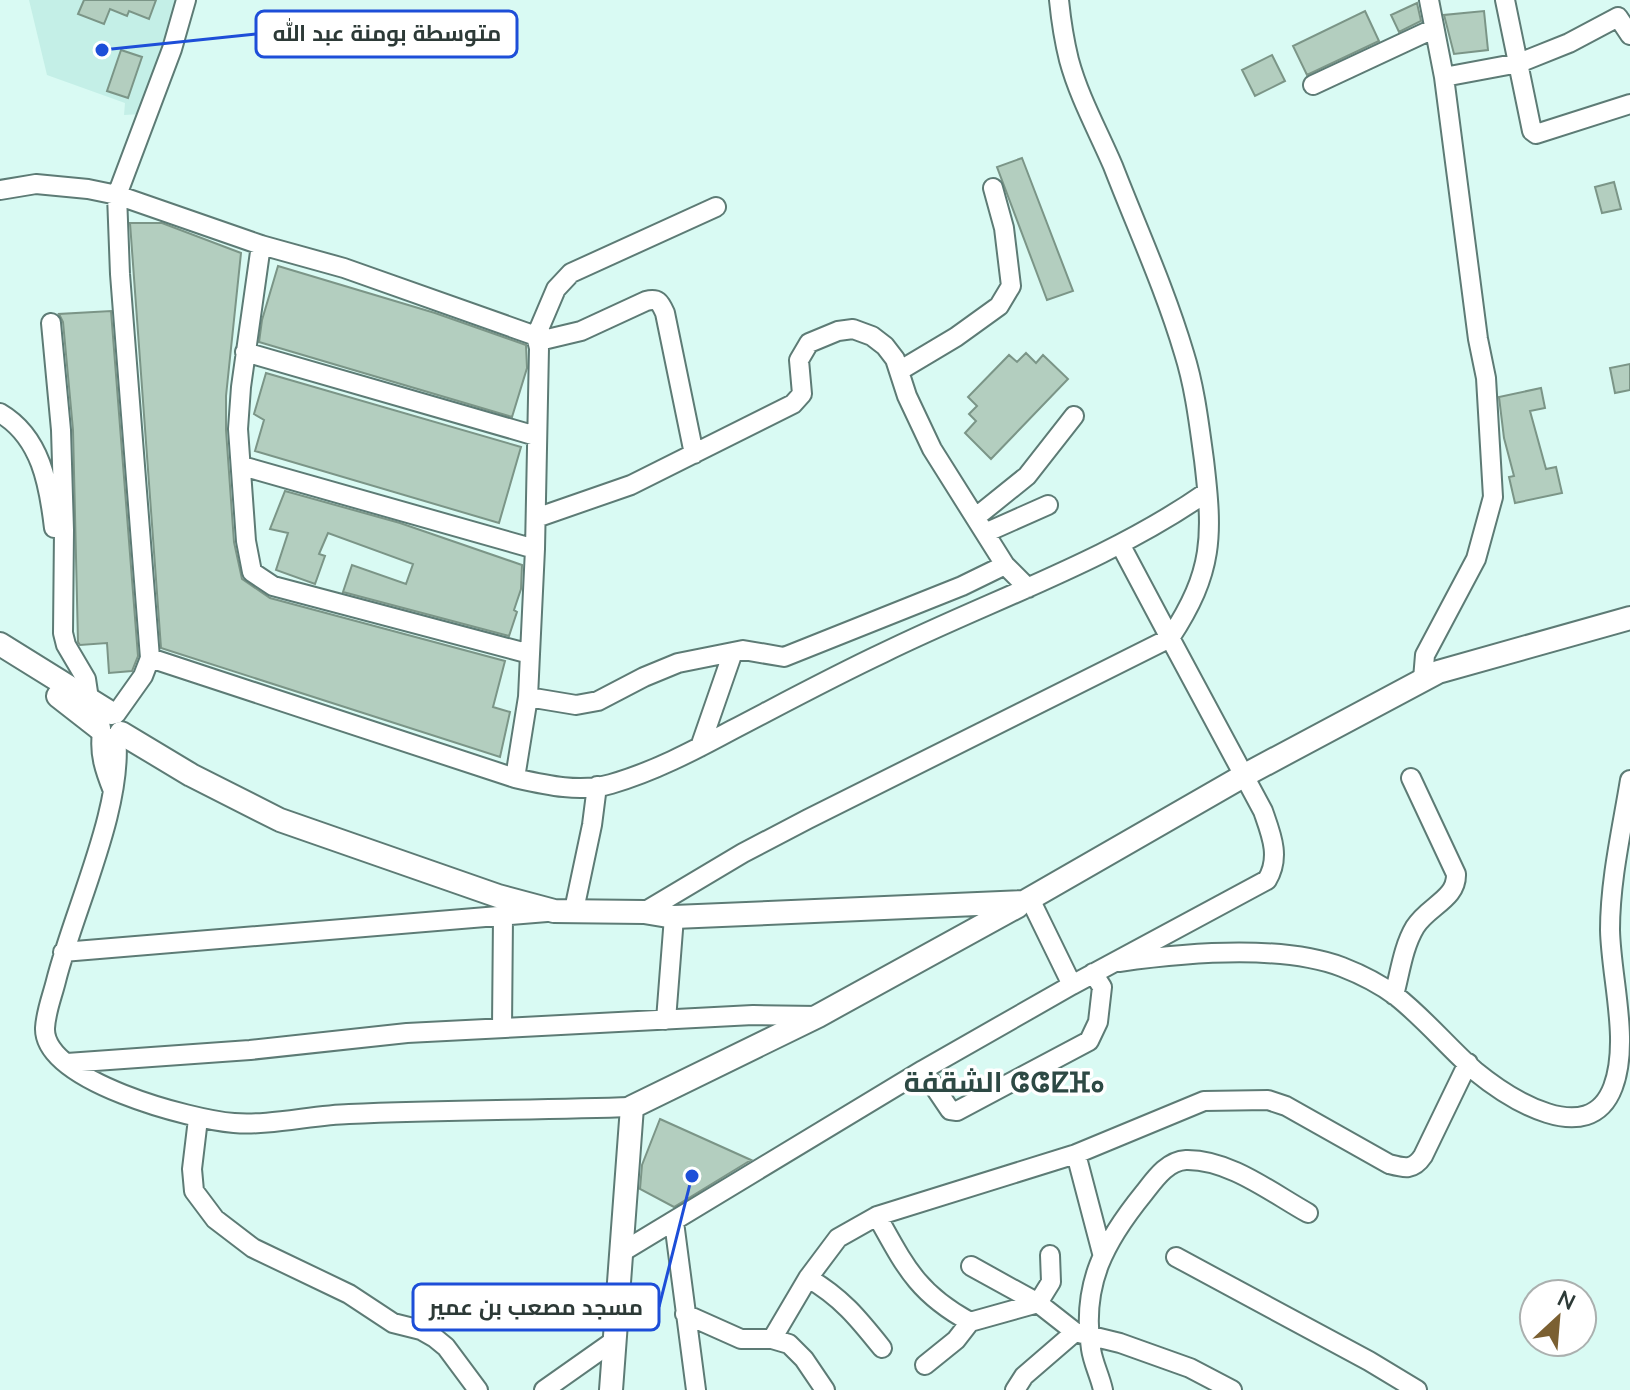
<svg xmlns="http://www.w3.org/2000/svg" width="1630" height="1390" font-family="'Nunito Sans',Cairo,'Noto Sans Tifinagh',sans-serif">
	<rect width="100%" height="100%" fill="#d9faf3"/>
	<path fill="#c4efe7" d="M29,0H177L142,114L124,115L125,103L47,75Z"/>
	<path fill="#b3cebf" stroke="#7b9587" stroke-width="2" d="M84,0H156L149,19L129,11L127,16L110,9L104,24L78,14Z
		M1417,3L1421,21L1399,32L1391,15Z
		M1365,11L1379,41L1307,75L1293,46Z
		M1484,11L1488,50L1454,54L1444,15Z
		M121,50L142,57L128,98L107,91Z
		M1272,55L1285,81L1255,96L1242,70Z
		M1022,158L1073,291L1047,300L997,167Z
		M1614,182L1621,209L1602,213L1595,187Z
		M130,223H162L241,253L226,396V430L234,542L242,579L270,598L505,661L493,707L510,712L500,757L161,648Z
		M278,266L435,313L526,345L527,368L512,417L259,342L262,320Z
		M111,311L138,656L132,671L109,673L107,643L80,645L78,642L73,430L63,322L59,314Z
		M1026,353L1036,363L1043,355L1068,379L991,459L965,433L976,421L969,414L977,406L968,397L1009,355L1017,362Z
		M1630,364V390L1615,393L1610,368Z
		M266,373L521,447L499,523L255,451L264,420L254,414Z
		M1541,388L1545,408L1530,411L1546,469L1556,467L1562,493L1515,503L1509,477L1514,476L1504,438L1499,397Z
		M285,491L400,523L522,565L521,589L514,610L517,612L509,636L343,592L352,565L406,584L413,564L328,533L319,554L325,556L315,584L276,570L288,533L270,529Z
		M660,1119L751,1160L674,1207L640,1189L642,1165Z"/>
	<g fill="none" stroke-linecap="round" stroke-linejoin="round">
		<defs>
			<path id="minor" d="M1505,0L1532,131L1536,134L1630,104
				M1444,77L1519,63L1569,43L1618,17L1630,35
				M1313,85L1433,29
				M0,190L36,184L88,189L117,195L261,245L344,268L536,336L539,348L535,549L530,654L528,697L515,778
				M261,245L241,387L238,429L246,541L252,572L273,586L530,654
				M51,323L61,430L64,530L63,633L66,645L86,679L89,699
				M536,336L556,289L571,273L716,207
				M539,341L581,331L646,301C658,298 660,302 665,313L694,454
				M245,352L536,436
				M899,371L956,337L999,306L1011,286L1004,228L993,188
				M0,413C41,437 49,485 54,528
				M242,466L535,549
				M976,517L1027,476L1074,416
				M536,518L631,485L793,404L802,394L799,360L809,343L838,331L853,329L872,336L885,346L895,359L907,396L932,449L1005,565
				M985,533L1048,505
				M150,658L515,778C546,785 580,793 611,784C653,772 693,751 732,730C782,704 832,677 883,653C991,600 1108,561 1207,492
				M1423,679L1425,655L1476,559L1493,497L1486,378L1478,339L1444,77L1429,0
				M528,697L576,705L598,701L644,677L678,663L743,650L784,657L962,586L1005,565L1028,588
				M116,714L143,676L150,658L120,274L117,195L172,49L186,0
				M102,733C99,754 105,771 113,791
				M116,736C124,807 74,909 56,981C52,997 46,1011 45,1028C43,1081 192,1120 234,1123C269,1126 313,1115 349,1114C443,1110 538,1110 632,1107
				M700,747L733,652
				M1030,899L1072,985L1267,880C1281,857 1271,834 1263,811L1170,638C1214,571 1213,536 1204,460C1199,424 1195,388 1184,353C1165,289 1137,228 1113,166C1098,131 1079,97 1069,60C1064,40 1061,20 1059,0
				M574,910L592,825L597,786
				M644,912L743,853L808,819L1170,638L1120,544
				M63,952L547,912
				M1119,962C1183,953 1281,944 1342,967C1360,974 1380,984 1396,996C1424,1018 1448,1047 1475,1071C1508,1098 1589,1151 1613,1087C1630,1042 1611,978 1610,930C1610,880 1622,829 1630,780
				M1394,995C1400,973 1403,947 1415,927C1428,906 1457,899 1456,874L1411,778
				M666,1020L674,917
				M502,1028L503,917
				M67,1063L250,1050L407,1033L753,1015L818,1016
				M923,1070L950,1110L957,1111L1089,1041L1098,1022L1102,987L1093,973
				M198,1119L192,1169L194,1191L215,1219L253,1248L349,1294L393,1323L421,1330L435,1338L446,1347L478,1390
				M1076,1154L1102,1253
				M877,1216L1076,1154L1204,1101L1268,1100L1286,1106L1389,1164C1404,1168 1413,1171 1423,1156L1468,1063
				M674,1222L696,1390
				M622,1252L923,1070L1072,985
				M1176,1257L1369,1361L1417,1390
				M971,1266L1038,1303L1051,1282L1050,1255
				M808,1278C841,1297 858,1318 882,1348
				M685,1314L741,1339H772L789,1344L804,1359L825,1390
				M772,1339L808,1278L838,1238L877,1216C905,1266 917,1293 970,1322L1038,1303L1075,1332L1120,1343L1190,1368L1232,1390
				M925,1365L956,1340L970,1322
				M544,1390L615,1340
				M1015,1390L1024,1376L1075,1332
				M1103,1390C1100,1376 1093,1363 1091,1349C1081,1284 1105,1241 1144,1193C1155,1179 1167,1161 1186,1160C1229,1159 1272,1193 1308,1213"/>
			<path id="major" d="M0,644L111,713
				M58,696L99,728
				M121,733L191,775L280,820L498,896L554,911L644,912L674,917L1024,902L1245,775L1438,672L1630,618
				M611,1390L632,1107L818,1016L1018,906"/>
		</defs>
		<use href="#minor" stroke="#5d7b75" stroke-width="22"/>
		<use href="#major" stroke="#5d7b75" stroke-width="26"/>
		<use href="#minor" stroke="#fff" stroke-width="18"/>
		<use href="#major" stroke="#fff" stroke-width="22"/>
	</g>
	<g text-anchor="middle" dominant-baseline="central" stroke-width="7" stroke-linejoin="round" paint-order="stroke">
		<g font-size="28" font-weight="bold" fill="#2d4944" stroke="#fff">
			<text x="1004" y="1083">الشقفة ⵛⵛⵇⴼⴰ</text>
		</g>
	</g>
	<path fill="none" stroke="#1d4ed8" stroke-width="3" d="M102 50L256 34M692 1176L659 1307"/>
	<g fill="#1d4ed8" stroke="#fff" stroke-width="3">
		<circle cx="102" cy="50" r="8"/>
		<circle cx="692" cy="1176" r="8"/>
	</g>
	<g fill="#fff" stroke="#1d4ed8" stroke-width="3">
		<rect x="256" y="11" width="261" height="46" rx="8"/>
		<rect x="413" y="1284" width="246" height="46" rx="8"/>
	</g>
	<g font-size="22" text-anchor="middle" font-weight="bold" fill="#2d3a37">
		<text x="387" y="41">متوسطة بومنة عبد الله</text>
		<text x="536" y="1315">مسجد مصعب بن عمير</text>
	</g>
	<g transform="translate(1558 1318) rotate(26)"><circle r="38" fill="#ffffff" stroke="#abb0af" stroke-width="2"/>
	<path d="M0-6L14 30L0 20L-14 30Z" fill="#7b6032"/>
	<text y="-12" font-size="22" font-weight="bold" text-anchor="middle" fill="#2d3a37">N</text>
	</g>
</svg>
